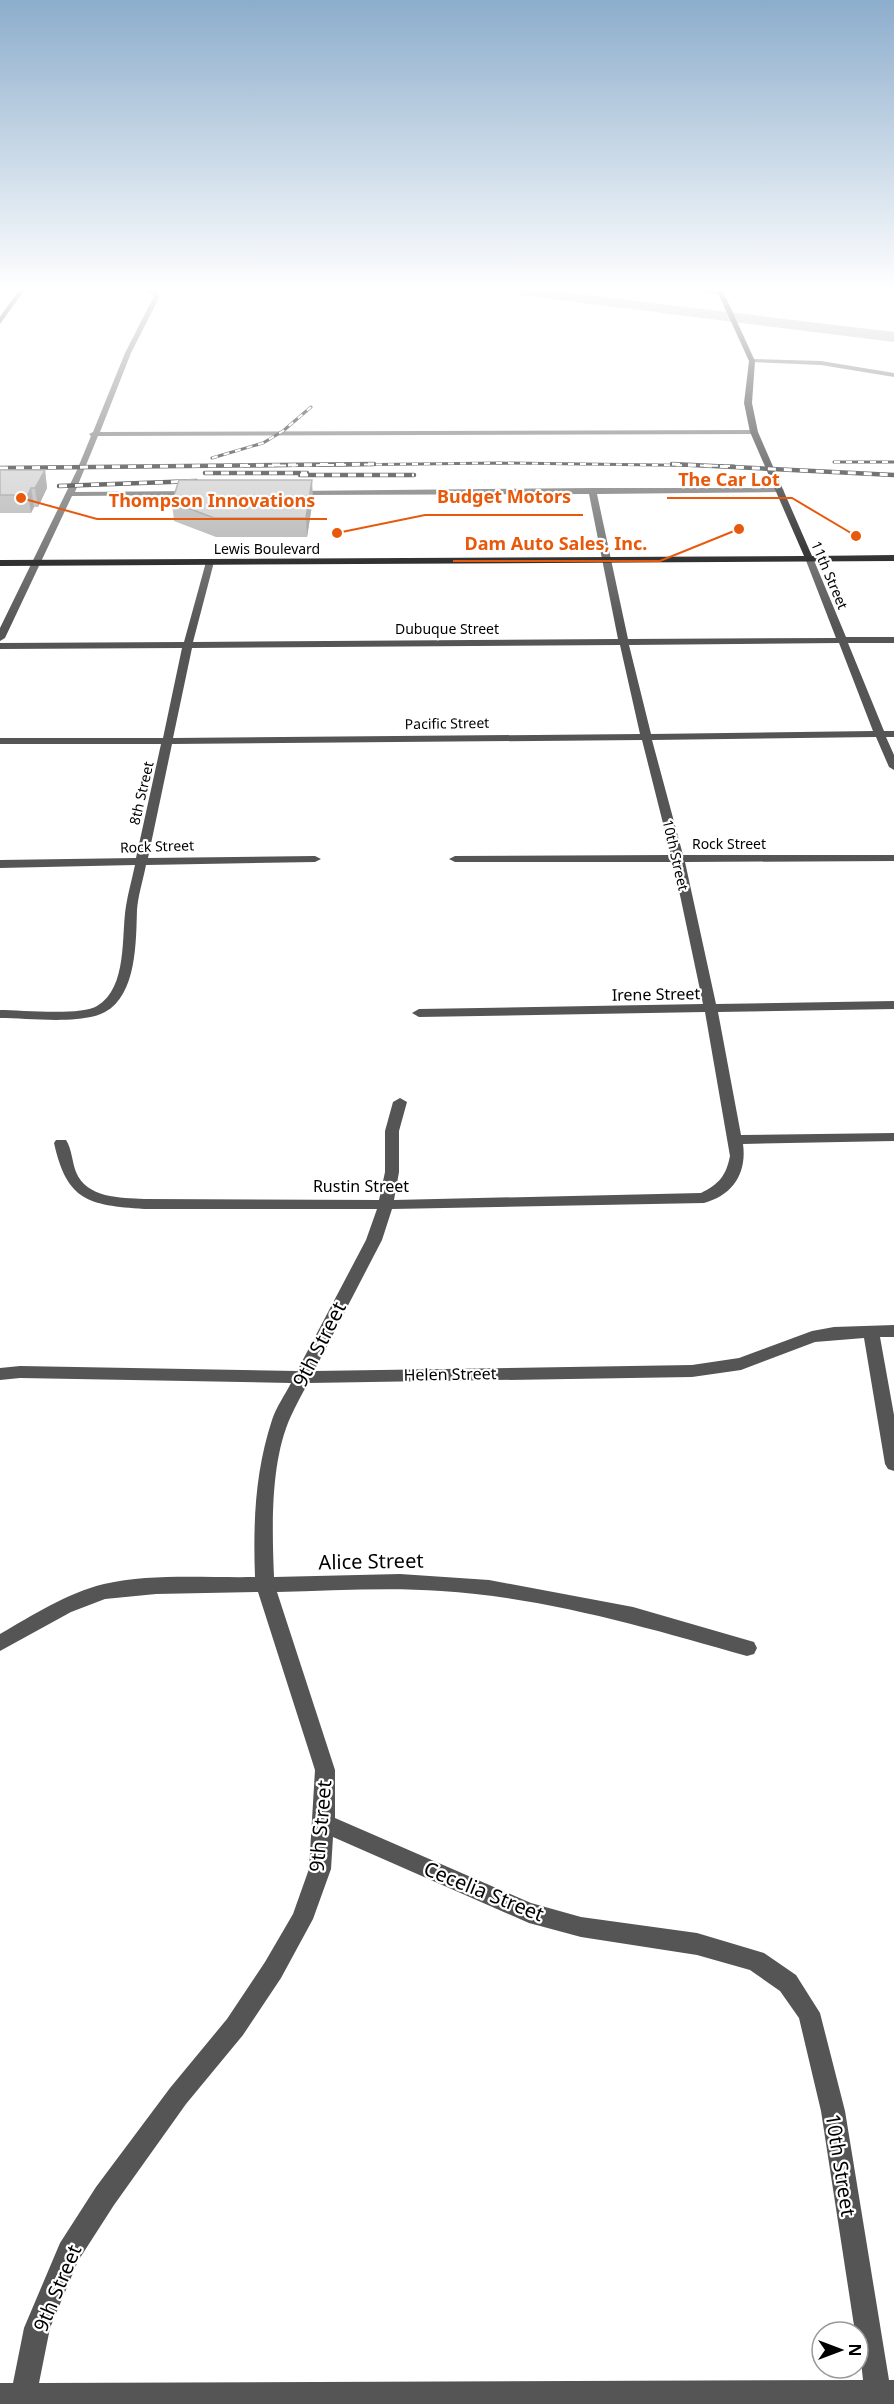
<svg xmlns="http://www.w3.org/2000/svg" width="894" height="2404" font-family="'Noto Sans',sans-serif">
	<rect width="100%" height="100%" fill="#fff"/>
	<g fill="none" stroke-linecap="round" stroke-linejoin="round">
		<path fill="#a3a3a3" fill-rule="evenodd" d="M513,291H553L894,332V342L520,295Z"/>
		<path fill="#555" fill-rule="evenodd" d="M144,291L157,292L160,296L131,353L100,432L754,430L758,432L754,434L98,436L75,492L194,491L198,493L194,495L72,496L5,638L0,641V628L77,470L91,436L89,434L93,432L125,353L154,296Z
			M700,291L724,293L721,295Z
			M752,359L821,361L894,373V377L821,365L750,362Z
			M592,488H780L784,490L780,492L597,494L628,639L836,638L805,558L809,555L813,558L846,637H894V643H848L884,731H894V737H886L894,755V770L889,767L876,737L652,740L683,855H894V861L685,862L716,1004L894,1001V1009L718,1012L741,1135L894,1133V1141L743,1144C747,1173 733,1195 704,1203L392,1209L382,1240L314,1371L692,1365L739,1358L812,1331L834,1327L894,1325V1337H880L894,1415V1471L888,1469L885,1464L864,1338L815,1342L741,1370L692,1377L308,1383C302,1394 296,1405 291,1416C270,1461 272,1528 274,1577L400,1574L489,1580L633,1607L754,1642L757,1648L754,1654L747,1656C649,1628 543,1597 441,1591C387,1587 331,1591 277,1592L335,1770V1818L531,1903L581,1917L697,1933L764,1953L796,1975L820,2013L845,2111L889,2380H894V2404H0V2383H13L24,2328L60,2243L96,2187L170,2088L227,2019L265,1962L293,1914L309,1869L315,1770L258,1592L156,1594L105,1599L71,1612L0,1651V1634C33,1615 67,1593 104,1584C152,1573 206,1578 255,1577C253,1523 255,1472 272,1420C276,1407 285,1395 291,1383L20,1378L0,1380V1368L20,1366L297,1371L366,1240L377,1209H144C88,1205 67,1201 54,1143L56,1140H66C72,1149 72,1162 76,1172C86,1198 121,1198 144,1199L379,1200L385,1172V1131L393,1102L400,1098L407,1102L399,1131V1172L394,1200L701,1193C719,1184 726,1176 730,1156L705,1012L419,1017L412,1013L419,1009L703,1004L673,862H455L449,859L455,856L671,855L642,740L172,744L148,858L315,856L321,859L315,862L146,865C143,880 138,896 137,910C136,940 137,995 105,1012C81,1025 28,1018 0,1018V1010C20,1010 82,1016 97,1006C128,988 121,935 126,906C128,893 132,879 135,865L0,868V860L136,858L161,744H0V738H163L182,648L0,649V643L184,642L206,562L210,559L214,562L193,642L618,639L589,494L293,495L289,493L293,491ZM839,643L873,731L651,734L629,645ZM620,645L640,734L173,738L192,648ZM333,1837L529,1923L581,1937L697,1955L750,1970L780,1991L799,2018L821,2111L855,2332H858L863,2380L39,2383L50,2328L78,2261L114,2205L186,2104L243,2035L281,1978L313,1919L331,1869Z"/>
		<path fill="#000" fill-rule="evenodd" d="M18,291H24L0,324V317Z
			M717,291H723L755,361L752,403L758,432L812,556L894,555V561L0,566V560L804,556L750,432L744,403L749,361Z"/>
		<defs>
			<path id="rail-far1" d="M212,458L263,443L283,431L311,407
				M834,462H894
				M244,466L499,463L734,466"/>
			<path id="rail" d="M672,464L894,475
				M0,468L374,464
				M205,473H307
				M300,475H414
				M59,486L196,481"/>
		</defs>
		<use href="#rail-far1" stroke="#000" stroke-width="3"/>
		<use href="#rail" stroke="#000" stroke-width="4.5"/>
		<use href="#rail-far1" stroke="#fff" stroke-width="2" stroke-dasharray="6" stroke-linecap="butt"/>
		<use href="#rail" stroke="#fff" stroke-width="3" stroke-dasharray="8" stroke-linecap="butt"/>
	</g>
	<path fill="#a9a9a9" d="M0,470H45L47,488L38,507H34L31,513H0Z
		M313,499L307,537H216L174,521L172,502Z"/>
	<path fill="#898989" d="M45,470L47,488L38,507L35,488Z
		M312,480L313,499L307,537L306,518Z
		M31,488L34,507L31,513L28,495Z"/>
	<path fill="#c4c4c4" stroke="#898989" stroke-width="1.5" d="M0,470H45L35,488H31L28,495H0Z
		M179,480H312L306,518H214L172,502Z"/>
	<linearGradient id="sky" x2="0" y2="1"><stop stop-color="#8cadcc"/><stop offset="0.46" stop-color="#fff"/><stop offset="1" stop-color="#fff" stop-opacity="0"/></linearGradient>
	<rect width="894" height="627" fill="url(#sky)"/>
	<g text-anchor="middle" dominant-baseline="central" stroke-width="4.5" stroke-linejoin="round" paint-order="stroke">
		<g font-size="14" fill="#000" stroke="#fff">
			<text x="267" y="548">Lewis Boulevard</text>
			<text transform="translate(830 575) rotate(67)">11th Street</text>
			<text x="447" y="628">Dubuque Street</text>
			<text transform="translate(447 723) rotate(-1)">Pacific Street</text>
			<text transform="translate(141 793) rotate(-77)">8th Street</text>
			<text x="729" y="843">Rock Street</text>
			<text transform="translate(157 846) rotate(-2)">Rock Street</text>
			<text transform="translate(676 855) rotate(77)">10th Street</text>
		</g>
		<g font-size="16" fill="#000" stroke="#fff">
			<text transform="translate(656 994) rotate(-1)">Irene Street</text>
			<text x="361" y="1186">Rustin Street</text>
			<text transform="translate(450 1374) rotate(-1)">Helen Street</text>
		</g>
		<g font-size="20" fill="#000" stroke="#fff">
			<text transform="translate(319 1344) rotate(-63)">9th Street</text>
			<text transform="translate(371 1561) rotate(-1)">Alice Street</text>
			<text transform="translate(320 1826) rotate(-85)">9th Street</text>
			<text transform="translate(484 1891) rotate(22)">Cecelia Street</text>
			<text transform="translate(841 2165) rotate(81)">10th Street</text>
			<text transform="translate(57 2288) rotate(-67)">9th Street</text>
		</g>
	</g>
	<path fill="none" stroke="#e8590c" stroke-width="2" d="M856 536L792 498H667M337 533L425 515H583M21 498L97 519H327M739 529L660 561H453"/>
	<g fill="#e8590c" stroke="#fff" stroke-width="2">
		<circle cx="856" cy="536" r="6"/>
		<circle cx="337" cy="533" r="6"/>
		<circle cx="21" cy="498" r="6"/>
		<circle cx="739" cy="529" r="6"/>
	</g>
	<g font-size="18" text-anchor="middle" font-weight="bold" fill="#e8590c" stroke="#fff" stroke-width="4.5" stroke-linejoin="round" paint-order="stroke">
		<text x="729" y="486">The Car Lot</text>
		<text x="504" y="503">Budget Motors</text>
		<text x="212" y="507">Thompson Innovations</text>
		<text x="556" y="550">Dam Auto Sales, Inc.</text>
	</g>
	<g transform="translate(840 2350) rotate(90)"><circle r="28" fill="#ffffff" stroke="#999999" stroke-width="1.5"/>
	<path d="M0-4.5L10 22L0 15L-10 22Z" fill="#000000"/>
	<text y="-9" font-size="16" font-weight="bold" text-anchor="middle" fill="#000000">N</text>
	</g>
</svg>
